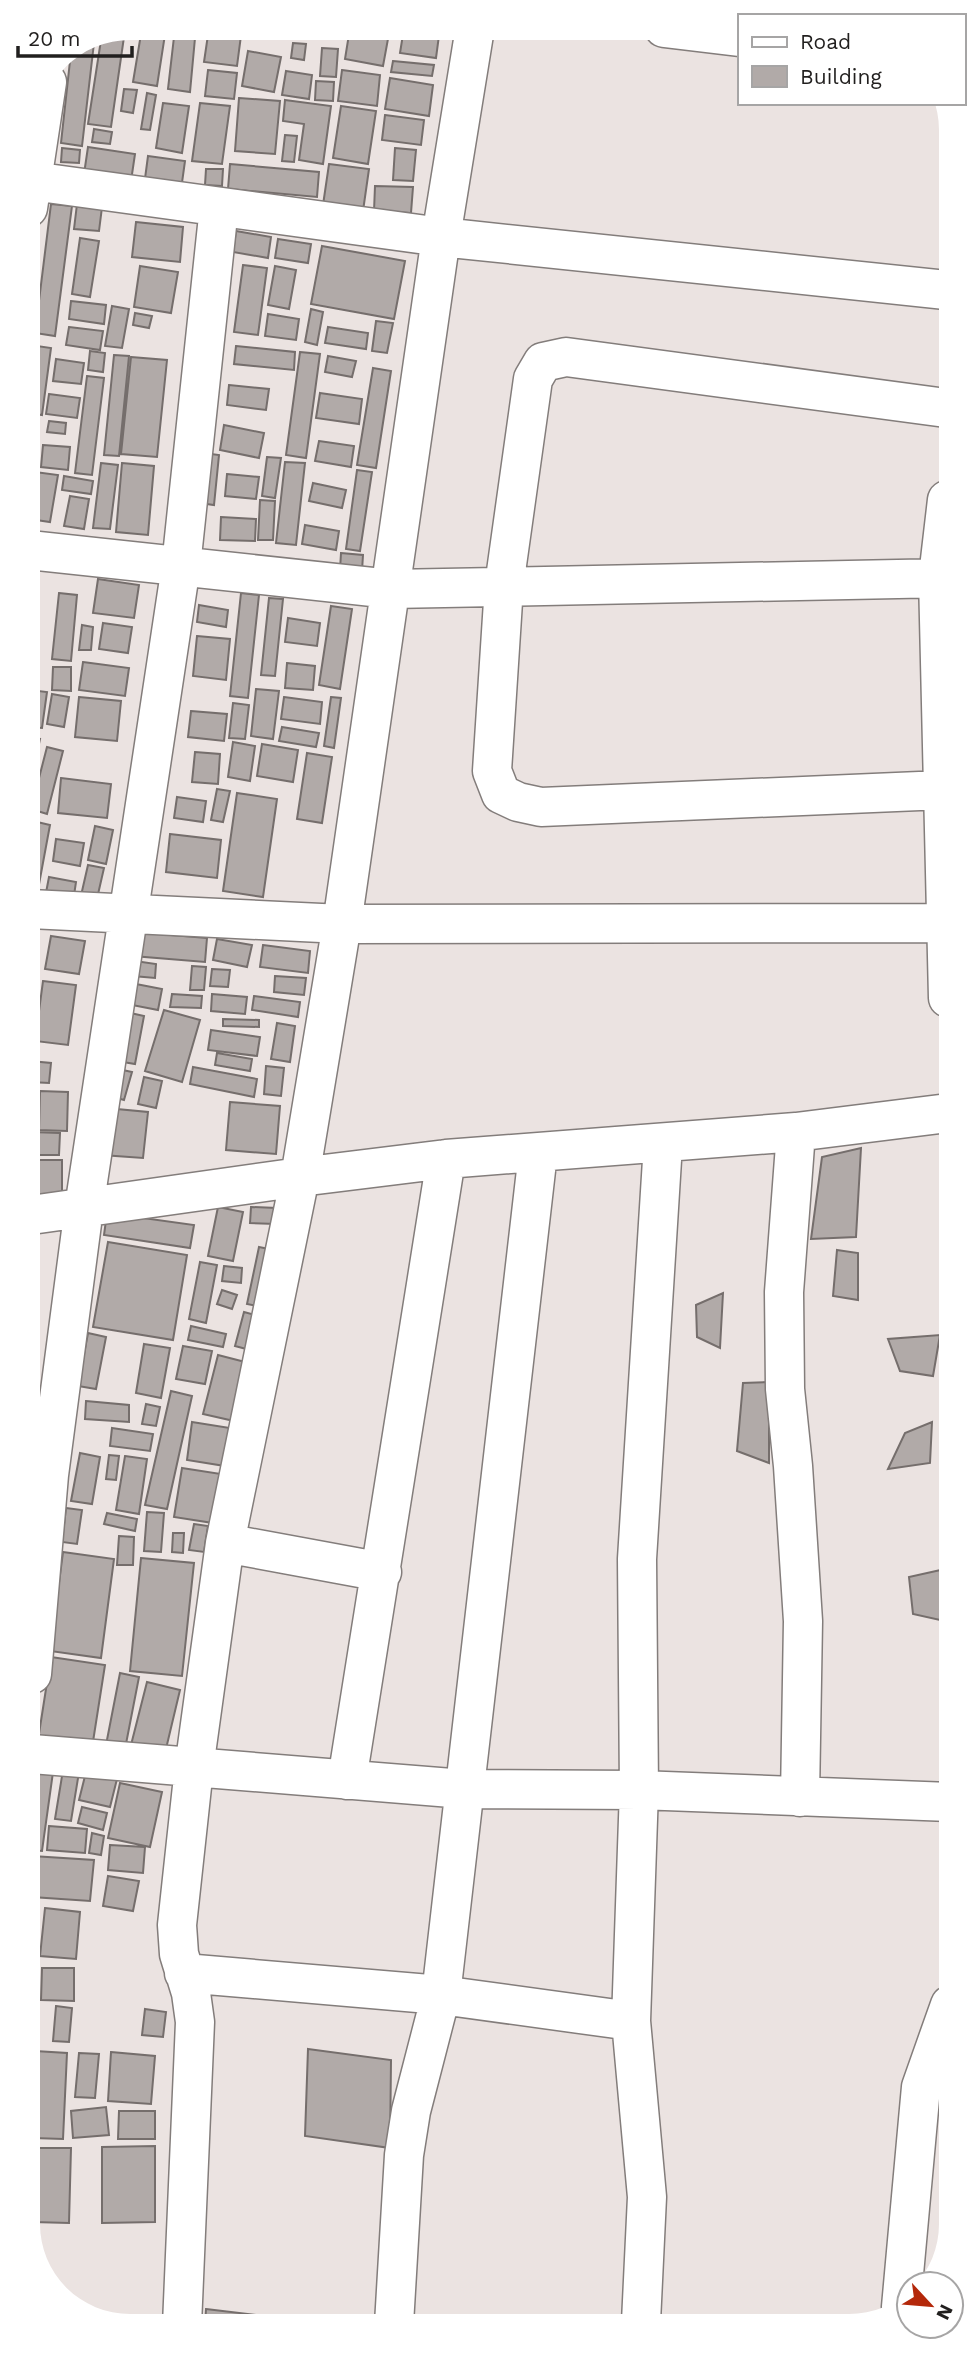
<svg xmlns="http://www.w3.org/2000/svg" width="979" height="2354" font-family="'Work Sans',sans-serif">
	<rect width="100%" height="100%" fill="#ebe3e1"/>
	<path fill="#b1aaa8" stroke="#756e6c" stroke-width="2" d="M142,28H166L157,86L133,82Z
		M209,28H242L237,66L204,62Z
		M350,28H390L383,66L345,59Z
		M404,28H440L436,58L400,53Z
		M125,30L111,127L88,124L101,40Z
		M174,37L195,38L190,92L168,89Z
		M94,43L82,146L61,143L71,52Z
		M293,43L306,44L304,60L291,58Z
		M322,48L338,49L336,77L320,76Z
		M248,51L281,57L274,92L242,86Z
		M393,61L434,65L432,76L391,72Z
		M208,70L237,73L234,99L205,96Z
		M342,70L380,75L377,106L338,101Z
		M286,71L312,75L309,99L282,95Z
		M390,78L433,85L429,116L385,109Z
		M316,81L334,82L333,101L315,100Z
		M124,89L137,90L133,113L121,111Z
		M147,93L156,95L150,130L141,129Z
		M239,98L280,101L275,154L235,151Z
		M285,100L331,106L323,164L299,160L304,124L283,121Z
		M163,103L189,106L182,153L156,148Z
		M200,103L230,106L222,164L192,161Z
		M341,106L376,111L368,164L333,158Z
		M385,115L424,120L421,145L382,140Z
		M94,129L112,132L110,144L92,142Z
		M285,135L297,136L294,162L282,161Z
		M88,147L135,154L131,181L84,174Z
		M62,148L80,150L79,163L61,162Z
		M395,148L416,150L413,181L393,180Z
		M148,156L185,161L181,190L144,186Z
		M230,164L319,172L317,197L228,189Z
		M329,164L369,169L363,211L323,205Z
		M206,169H223L222,186L205,185Z
		M375,186L413,187L411,213L374,211Z
		M51,204L72,206L55,336L35,333Z
		M77,204L102,207L99,231L74,229Z
		M136,222L183,227L180,262L132,257Z
		M236,231L271,237L268,258L233,252Z
		M80,238L99,241L90,297L72,294Z
		M278,239L311,244L308,263L275,258Z
		M322,246L405,261L394,319L311,304Z
		M243,265L267,268L258,335L234,332Z
		M140,266L178,272L171,313L134,307Z
		M275,266L296,270L289,309L268,305Z
		M71,301L106,305L104,324L69,319Z
		M112,306L129,309L122,348L105,346Z
		M311,309L323,312L317,345L305,342Z
		M135,313L152,316L149,328L133,325Z
		M268,314L299,319L296,340L265,336Z
		M376,321L393,323L387,353L372,351Z
		M69,327L103,331L100,350L66,345Z
		M328,327L368,333L366,349L325,343Z
		M30,345L51,348L42,415L29,413Z
		M236,346L295,352L294,370L234,364Z
		M90,351L105,353L103,372L88,370Z
		M300,352L320,354L306,458L286,455Z
		M114,355L129,356L119,456L104,455Z
		M328,356L356,361L352,377L325,372Z
		M131,357L167,360L157,457L121,454Z
		M56,359L84,363L81,384L53,381Z
		M373,368L391,371L376,468L357,465Z
		M87,376L104,378L92,475L75,473Z
		M229,385L269,389L266,410L227,405Z
		M320,393L362,399L359,424L316,418Z
		M49,394L80,398L77,418L46,414Z
		M49,421L66,423L65,434L47,432Z
		M224,425L264,433L259,458L220,450Z
		M319,441L354,446L351,467L315,461Z
		M43,445L70,447L68,470L41,467Z
		M204,453L219,455L214,505L199,503Z
		M267,457L281,458L275,498L262,496Z
		M285,462L305,463L296,545L276,543Z
		M101,463L118,465L110,529L93,528Z
		M122,463L154,466L148,535L116,532Z
		M357,470L372,472L360,551L346,549Z
		M35,472L58,475L50,522L29,519Z
		M227,474L259,477L256,499L225,496Z
		M64,476L93,481L91,494L62,490Z
		M313,483L346,490L342,508L309,501Z
		M70,496L89,499L84,529L64,526Z
		M260,500L275,501L273,540H258Z
		M221,517L256,519L255,541L220,540Z
		M305,525L339,531L336,550L302,544Z
		M341,553L363,555L362,571L340,570Z
		M98,579L139,585L134,618L93,613Z
		M59,593L77,595L71,661L52,659Z
		M241,593L259,595L248,698L230,696Z
		M269,598L283,599L275,676L261,675Z
		M199,605L228,610L226,627L197,622Z
		M331,606L352,609L340,689L319,685Z
		M288,618L320,623L317,646L285,642Z
		M103,623L132,627L128,653L99,649Z
		M82,625L93,627L91,650H79Z
		M197,636L230,639L226,680L193,676Z
		M83,662L129,668L125,696L79,690Z
		M287,663L315,666L313,690L285,688Z
		M53,667H71V691L52,690Z
		M256,689L279,691L273,739L251,736Z
		M30,690L47,692L42,728L30,727Z
		M52,694L69,697L64,727L47,724Z
		M79,697L121,701L117,741L75,737Z
		M284,697L322,702L320,724L281,719Z
		M331,697L341,698L334,748L324,746Z
		M233,703L249,705L245,739L229,738Z
		M191,711L227,714L224,741L188,737Z
		M282,727L319,733L316,747L279,741Z
		M30,738L40,739L33,773L30,772Z
		M233,742L255,746L250,781L228,777Z
		M262,744L298,750L293,782L257,776Z
		M47,747L63,751L47,814L31,809Z
		M195,752L220,754L218,784L192,782Z
		M307,753L332,757L322,823L297,819Z
		M61,778L111,784L107,818L58,813Z
		M217,789L230,791L223,822L211,820Z
		M237,793L277,799L263,897L223,891Z
		M177,797L206,801L203,822L174,818Z
		M33,821L50,825L37,895L30,894V839Z
		M95,826L113,830L106,864L88,860Z
		M170,834L221,840L217,878L166,872Z
		M56,839L84,843L80,866L53,861Z
		M88,865L104,868L96,903L80,900Z
		M49,877L76,882L73,902L45,898Z
		M135,932L207,938L205,962L133,956Z
		M51,936L85,941L79,974L45,969Z
		M217,939L252,945L247,967L213,960Z
		M263,945L310,951L308,973L260,967Z
		M135,961L156,964L155,978L133,976Z
		M192,966L206,967L204,990H190Z
		M212,969L230,970L228,987L210,986Z
		M30,971L37,972L34,997H30Z
		M275,976L306,978L304,995L274,992Z
		M43,981L76,985L68,1045L35,1041Z
		M136,984L162,989L158,1010L132,1005Z
		M172,994L202,996L201,1008L170,1007Z
		M212,994L247,997L245,1014L211,1011Z
		M254,996L300,1002L298,1017L252,1010Z
		M164,1010L200,1020L182,1082L145,1071Z
		M126,1012L144,1016L135,1064L117,1061Z
		M223,1019L259,1020V1027L223,1026Z
		M30,1022H34L31,1042L30,1041Z
		M277,1023L295,1026L290,1062L271,1059Z
		M211,1030L260,1037L257,1056L208,1050Z
		M217,1053L252,1059L250,1071L215,1065Z
		M30,1061L51,1063L49,1083L30,1082Z
		M266,1066L284,1068L281,1096L264,1094Z
		M193,1067L257,1079L254,1097L190,1084Z
		M118,1069L132,1072L124,1100L110,1096Z
		M144,1077L162,1081L156,1108L138,1104Z
		M40,1091L68,1092L67,1131L39,1130Z
		M230,1102L280,1106L276,1154L226,1150Z
		M106,1108L148,1112L143,1158L102,1155Z
		M31,1132L60,1133L59,1155H31Z
		M861,1148L856,1237L811,1239L822,1157Z
		M31,1160H62V1196H31Z
		M218,1207L243,1212L233,1261L208,1256Z
		M251,1207L277,1208L276,1224L250,1223Z
		M107,1213L194,1225L190,1248L104,1235Z
		M108,1242L187,1255L173,1340L93,1327Z
		M259,1247L274,1250L263,1307L247,1304Z
		M837,1250L858,1253V1300L833,1296Z
		M200,1262L217,1265L206,1323L189,1319Z
		M224,1266L242,1268L241,1283L222,1281Z
		M222,1290L237,1295L232,1309L217,1304Z
		M723,1293L720,1348L697,1337L696,1305Z
		M244,1312L259,1316L250,1350L235,1346Z
		M191,1326L226,1334L223,1347L188,1340Z
		M88,1333L106,1337L96,1389L78,1386Z
		M940,1335L933,1376L900,1371L888,1339Z
		M144,1344L170,1348L161,1398L136,1393Z
		M183,1346L212,1351L205,1384L176,1379Z
		M218,1355L249,1363L234,1421L203,1414Z
		M769,1382V1463L737,1451L743,1383Z
		M171,1391L192,1396L167,1509L145,1505Z
		M86,1401L129,1405V1422L85,1419Z
		M146,1404L160,1407L156,1426L142,1424Z
		M192,1422L230,1428L225,1466L187,1460Z
		M932,1422L930,1463L888,1469L905,1433Z
		M112,1428L153,1434L150,1451L110,1446Z
		M80,1453L100,1457L92,1504L71,1501Z
		M109,1455L119,1456L116,1480L106,1479Z
		M125,1456L147,1459L139,1514L116,1510Z
		M182,1468L221,1474L213,1523L174,1517Z
		M66,1508L82,1510L77,1544L62,1542Z
		M147,1512L164,1513L161,1552L144,1551Z
		M107,1513L137,1519L135,1531L104,1524Z
		M194,1524L208,1526L204,1552L189,1550Z
		M173,1533H184L183,1553L172,1552Z
		M119,1536L134,1537L133,1565H117Z
		M63,1552L114,1559L101,1658L50,1651Z
		M141,1558L194,1563L182,1676L130,1671Z
		M945,1569L949,1622L913,1614L909,1577Z
		M51,1657L105,1665L92,1748L38,1740Z
		M120,1673L139,1677L125,1749L106,1745Z
		M147,1682L180,1690L165,1753L131,1745Z
		M39,1763L54,1765L42,1851L32,1850V1810Z
		M63,1770L79,1772L71,1821L55,1819Z
		M86,1772L117,1779L110,1807L79,1800Z
		M120,1783L162,1792L150,1847L108,1838Z
		M82,1807L107,1813L103,1830L78,1823Z
		M49,1826L87,1829L85,1853L47,1850Z
		M92,1833L104,1836L101,1855L89,1853Z
		M110,1845L145,1847L143,1873L108,1870Z
		M32,1856L94,1860L90,1901L32,1897Z
		M108,1876L139,1881L133,1911L103,1906Z
		M45,1908L80,1912L76,1959L40,1956Z
		M32,1912H36L33,1946Z
		M42,1968H74V2001L41,2000Z
		M33,2000L38,2045H33Z
		M56,2006L72,2008L69,2042L53,2041Z
		M145,2009L166,2012L163,2037L142,2035Z
		M308,2049L391,2060L390,2148L305,2136Z
		M35,2051L67,2053L63,2139L33,2138Z
		M111,2052L155,2056L151,2104L108,2101Z
		M79,2053L99,2054L95,2098L75,2097Z
		M106,2107L109,2135L73,2138L71,2111Z
		M119,2111H155V2139H118Z
		M155,2146V2222L102,2223V2147Z
		M33,2148H71L69,2223L33,2222Z
		M206,2309L282,2318L281,2325H205Z"/>
	<g fill="none" stroke-linecap="round" stroke-linejoin="round">
		<defs>
			<path id="street" d="M664,28L739,37
				M32,181L441,237L946,290
				M28,208L47,82
				M947,500L938,577L948,998
				M29,550L391,589L947,578
				M943,790L541,807L518,802L501,794L492,771L504,586L533,379L543,362L566,357L946,408
				M30,909L342,924L946,923
				M796,1132L784,1292L785,1389L793,1466L803,1621L800,1797
				M31,1215L300,1177L446,1159L796,1132L948,1113
				M225,1543L382,1572
				M32,1674L49,1475L84,1208L181,566L219,207
				M32,1754L464,1789L639,1790L950,1802
				M347,1780L446,1159
				M184,1973L441,1995L631,2021
				M901,2307L921,2087L950,2005
				M641,2322L647,2197L631,2021L639,1790L637,1559L663,1144
				M394,2324L404,2155L411,2111L441,1995L538,1153
				M182,2325L195,2022L191,1993L179,1954L177,1925L194,1768L225,1543L300,1177L342,924L441,237L475,28"/>
		</defs>
		<use href="#street" stroke="#837d7b" stroke-width="41"/>
		<use href="#street" stroke="#fff" stroke-width="38"/>
	</g>
	<path d="M0 0H979V2354H0ZM130 40H849A90 90 0 0 1 939 130V2224A90 90 0 0 1 849 2314H130A90 90 0 0 1 40 2224V130A90 90 0 0 1 130 40Z" fill="#fff" fill-rule="evenodd"/>
	<rect x="738" y="14" width="228" height="91" fill="#ffffff" stroke="#a6a5a5" stroke-width="2"/>
	<rect x="752" y="37" width="35" height="10" fill="#ffffff" stroke="#a6a5a5" stroke-width="2"/>
	<text x="800" y="49" font-size="21" fill="#211f1e">Road</text>
	<rect x="752" y="66" width="35" height="21" fill="#b1aaa8" stroke="#a6a5a5" stroke-width="2"/>
	<text x="800" y="84" font-size="21" fill="#211f1e">Building</text>
	<g transform="translate(930 2305) rotate(116)"><circle r="33" fill="#ffffff" stroke="#a6a5a5" stroke-width="2"/>
	<path d="M0-5L12 26L0 18L-12 26Z" fill="#b4280a"/>
	<text y="-10" font-size="19" font-weight="bold" text-anchor="middle" fill="#211f1e">N</text>
	</g>
	<path d="M18 46v10h114v-10" fill="none" stroke="#211f1e" stroke-width="3.5"/>
	<text x="28" y="46" font-size="21" fill="#211f1e" stroke="#ffffff" stroke-width="5" paint-order="stroke">20 m</text>
</svg>
